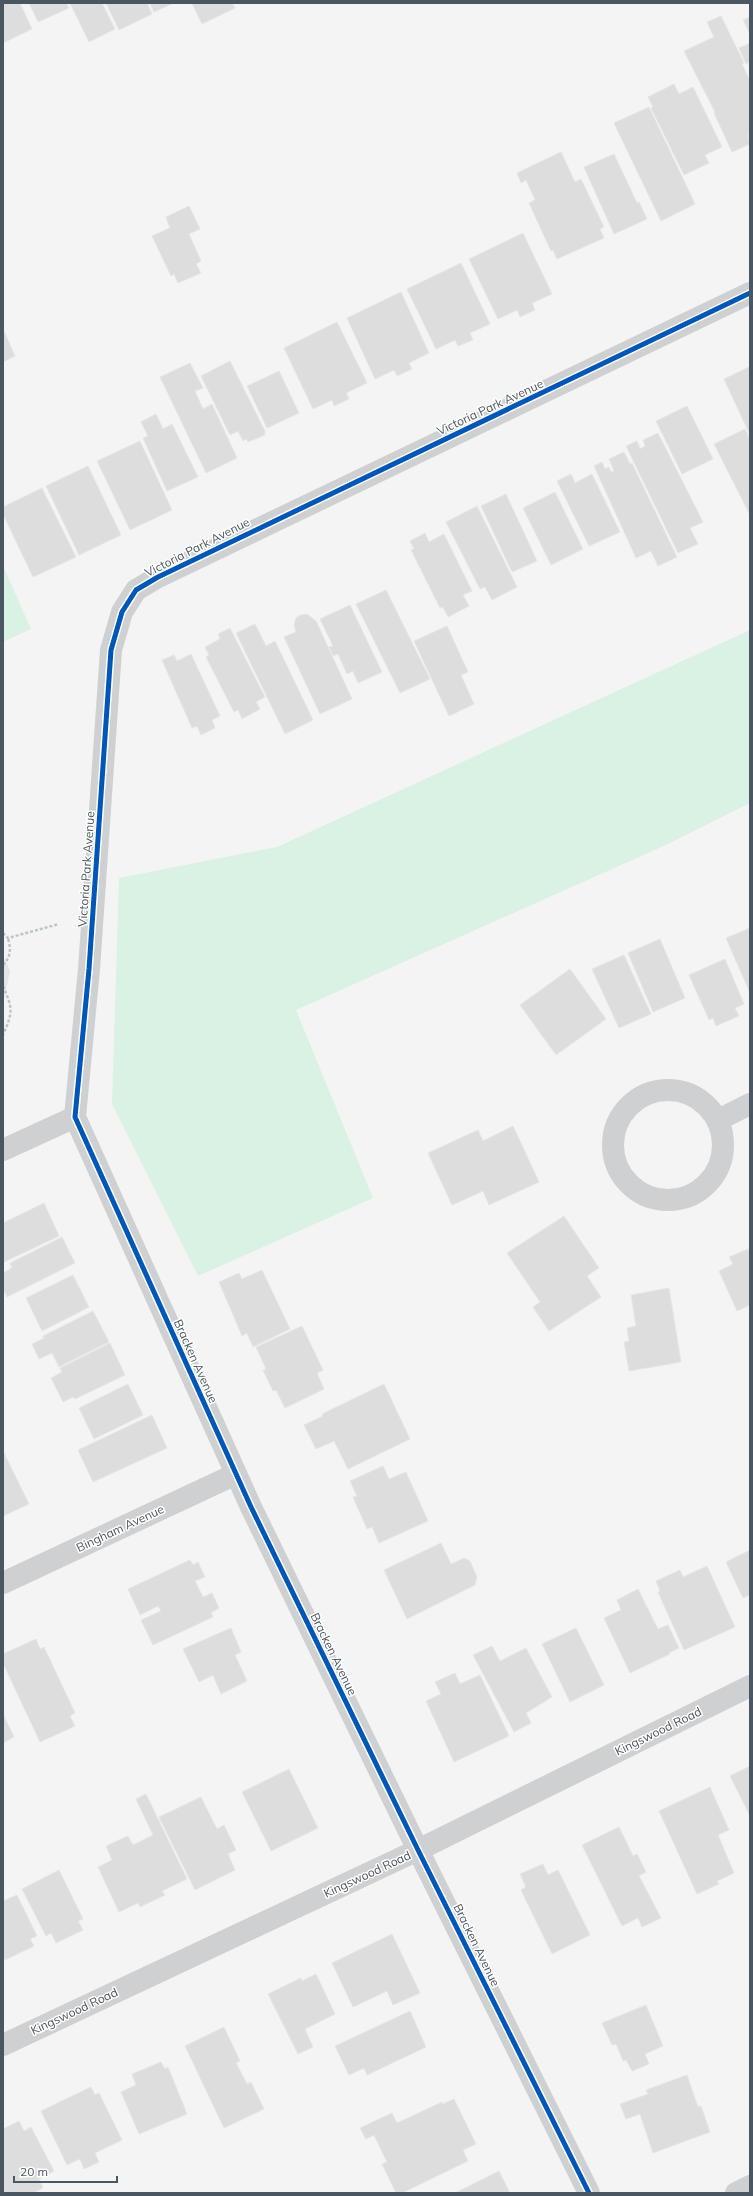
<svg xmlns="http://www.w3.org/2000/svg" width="753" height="2196" font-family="Mulish,sans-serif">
	<rect width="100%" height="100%" fill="#f4f4f4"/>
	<path fill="#e6e5e6" d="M3,956L10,971L3,1004Z"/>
	<path fill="#d9f2e3" d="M3,566L31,629L3,642Z
		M750,630V803L666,845L296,1010L373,1198L198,1276L112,1104L119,878L277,847Z"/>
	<path fill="#ddddde" stroke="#e5e6e7" d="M3,3H20L32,29L3,43Z
		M29,3H66L69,8L38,22Z
		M70,3H102L115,29L89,42Z
		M106,3H147L152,14L119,30Z
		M150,3H174L154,12Z
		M192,3H232L235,8L202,24Z
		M721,16L744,63L742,64L750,81V134H748L750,144L732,152L714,113L715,112L684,51L714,37L707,22Z
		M750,17V34L743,20Z
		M750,43V62L746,64L739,48Z
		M674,84L679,94L693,87L722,147L705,155L709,163L684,175L651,108L653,107L648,97Z
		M649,107L695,204L661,221L614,123Z
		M561,152L575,182L581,179L604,227L600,229L604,238L557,259L553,250L551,251L529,203L535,200L526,180L521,183L517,173Z
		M614,154L637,203L639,202L647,219L614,234L584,167Z
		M189,206L200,229L189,234L201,261L196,264L201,273L178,283L174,274L171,276L152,236L170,228L166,217Z
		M523,233L552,294L532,303L535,310L520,317L517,310L498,319L469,259Z
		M461,263L490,324L470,333L473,340L458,346L455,340L436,349L407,289Z
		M401,292L429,353L409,363L412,369L397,376L394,370L375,379L347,318Z
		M337,322L367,383L346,393L349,399L334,406L332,400L313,409L284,348Z
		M3,329L15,356L3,362Z
		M230,361L265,431V435L248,442L247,439L243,441L238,431L230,435L201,376Z
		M190,363L203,388L195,391L203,409L212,404L237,458L206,473L160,377Z
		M749,367L750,369V435L724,379Z
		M279,371L299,413L267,428L247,386Z
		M687,406L713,459L682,474L656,421Z
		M156,414L163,429L172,424L198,477L167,491L143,438L148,436L141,422Z
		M745,429L750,439V515L714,444Z
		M658,433L703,522L690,528L698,544L678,553L626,446L637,441L640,449L645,446L643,440Z
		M140,441L172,510L130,530L97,461Z
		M624,452L630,464L632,463L677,557L658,566L651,551L636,558L594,466L602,462L605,469L609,467L611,472L614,471L609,459Z
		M88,466L121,535L79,555L46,486Z
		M571,474L575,483L592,474L620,532L589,546L557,481Z
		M42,488L76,557L33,577L3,514V507Z
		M555,492L583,549L551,565L523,508Z
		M506,494L537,561L512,572L481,506Z
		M477,506L517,587L492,600L485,587L480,589L446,522Z
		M425,533L429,542L444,534L472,591L463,595L469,606L448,617L443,607L440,608L411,550L414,549L410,541Z
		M386,590L430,679L400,693L356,604Z
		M350,605L382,672L358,683L353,671L347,674L338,654L333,656L329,647L333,646L320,619Z
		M307,614L316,621L352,699L320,714L284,637L296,632L294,625L296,618L300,615Z
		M255,624L266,646L275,641L313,720L285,734L236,633Z
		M447,626L468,672L461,675L474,704L449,716L414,641Z
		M230,628L265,697L256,702L260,709L242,719L238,710L234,712L206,657L209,655L205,647L220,639L218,634Z
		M191,654L220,716L212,720L215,728L201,735L197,726L192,728L162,660L174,655L177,661Z
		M750,928V993L726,938Z
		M660,939L685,998L653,1012L628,953Z
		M624,955L651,1014L619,1028L592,969Z
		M725,959L744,1004L735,1008L739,1016L716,1026L713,1018L709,1020L689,975Z
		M570,969L606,1019L556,1055L520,1005Z
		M513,1126L539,1182L489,1205L483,1191L452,1205L428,1153L478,1130L483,1141Z
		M44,1203L59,1236L4,1262L3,1223Z
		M564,1216L599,1268L587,1276L601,1297L549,1331L533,1307L540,1302L507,1253Z
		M62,1237L75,1263L7,1297L3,1289V1273L12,1268L10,1263Z
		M748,1249L750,1253V1305L737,1311L719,1271L733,1264L729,1257Z
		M262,1270L290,1329L253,1347L247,1333L242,1336L219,1282L239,1273L242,1279Z
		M73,1275L89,1307L42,1331L26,1298Z
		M669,1288L681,1362L629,1371L624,1342L629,1341L627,1328L636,1326L631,1295Z
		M93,1311L109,1342L59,1367L52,1353L39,1359L32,1344L44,1338L43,1336Z
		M302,1326L323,1370L317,1373L324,1389L285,1408L276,1390L273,1391L263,1370L266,1369L256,1347Z
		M110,1343L125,1375L75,1399L73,1397L63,1402L51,1378L62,1372L60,1368Z
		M128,1384L143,1415L94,1439L79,1408Z
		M384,1384L410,1439L348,1469L334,1441L316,1449L304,1425L323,1416L322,1414Z
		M152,1415L167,1448L93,1482L78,1450Z
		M3,1451L29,1504L3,1516Z
		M383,1466L389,1479L406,1472L428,1521L379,1543L372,1527L367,1529L353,1497L357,1496L350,1481Z
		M441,1543L451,1564L464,1558L470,1561L477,1577L475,1585L407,1619L384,1570Z
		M750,1550V1595L743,1598L726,1562Z
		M190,1560L193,1565L198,1562L205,1577L195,1581L203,1597L212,1593L219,1608L211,1613L213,1617L153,1645L141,1620L161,1611L158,1606L140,1615L128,1589Z
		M707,1566L735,1627L684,1650L658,1592L660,1591L656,1581L680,1570L683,1577Z
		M638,1589L658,1629L668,1625L679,1648L669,1653L670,1654L630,1673L604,1618L621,1610L617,1600Z
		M231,1628L241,1652L235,1655L247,1681L221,1694L213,1675L199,1682L183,1649Z
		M576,1628L604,1685L570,1702L542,1644Z
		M36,1639L40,1649L44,1647L75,1713L70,1716L75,1726L40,1742L3,1663V1654Z
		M492,1646L500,1661L526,1648L552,1697L526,1713L531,1723L514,1732L473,1655Z
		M455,1673L460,1684L480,1675L509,1736L454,1762L426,1701L441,1694L435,1682Z
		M3,1714L14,1737L3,1743Z
		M750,1766V1816L730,1776Z
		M289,1769L318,1828L271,1851L242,1792Z
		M710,1787L729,1830L718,1835L734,1873L717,1881L719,1884L697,1894L659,1811Z
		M146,1794L187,1879L162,1891L165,1895L140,1907L138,1903L119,1912L98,1867L112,1860L106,1846L128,1836L133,1845L153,1835L136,1799Z
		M201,1797L217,1829L224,1825L236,1850L228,1854L235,1870L195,1890L159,1817Z
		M619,1827L633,1856L637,1854L646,1872L639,1876L661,1918L642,1927L638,1918L622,1926L582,1845Z
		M543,1864L548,1875L558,1870L590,1935L552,1954L521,1890L526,1887L520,1874Z
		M59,1870L83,1919L78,1921L83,1930L56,1943L51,1933L46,1936L22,1889Z
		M17,1895L37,1936L30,1939L34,1946L5,1960L3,1955V1901Z
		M392,1934L420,1993L393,2005L387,1991L353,2007L332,1963Z
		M316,1974L335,2014L305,2029L313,2047L298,2054L268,1994L301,1978L302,1981Z
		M646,2005L663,2046L645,2054L649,2064L632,2071L626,2060L623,2061L616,2044L612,2045L602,2023Z
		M410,2011L426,2047L367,2075L364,2068L349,2075L335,2046Z
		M224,2027L240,2061L236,2063L247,2084L251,2082L264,2109L224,2128L185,2046Z
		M161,2062L165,2069L168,2067L187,2114L139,2134L121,2092L136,2085L132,2074Z
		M687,2075L698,2107L701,2106L710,2132L653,2153L640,2114L626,2119L620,2104L648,2094L646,2090Z
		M91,2087L95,2095L99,2093L122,2140L95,2153L99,2162L84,2169L80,2159L67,2165L41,2111Z
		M454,2099L476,2144L463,2150L468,2161L402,2193H396L382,2164L387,2162L374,2135L366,2139L360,2128L392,2113L397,2123L442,2102V2104Z
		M19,2121L24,2131L31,2127L54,2171L39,2179L43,2188L33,2193H3V2129Z
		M499,2171L510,2193H455Z"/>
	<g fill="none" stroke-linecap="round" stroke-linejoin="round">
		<path stroke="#bcc7c4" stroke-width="2.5" stroke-dasharray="3 2" stroke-linecap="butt" d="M3,933L8,938L59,924
			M3,965C11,957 11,949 8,938
			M3,986C13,1009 13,1012 3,1035"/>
		<path stroke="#ced0d2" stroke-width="22" d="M613 1145a55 55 0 1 1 110 0a55 55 0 1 1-110 0Z
			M718,1120L750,1104
			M3,1150L75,1117
			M3,1583L236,1474
			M3,2045L418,1850L750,1686
			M589,2193L418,1850L251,1507L75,1117L89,969L111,650L122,612L136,590L158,577L750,293
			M736,2193L750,2186"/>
		<defs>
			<path id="cycleway" d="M589,2193L418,1850L251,1507L75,1117L89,969L111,650L122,612L136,590L158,577L750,293"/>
		</defs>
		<use href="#cycleway" stroke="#fff" stroke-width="8"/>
		<use href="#cycleway" stroke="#0057b8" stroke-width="5"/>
	</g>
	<g text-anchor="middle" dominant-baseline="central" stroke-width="3" stroke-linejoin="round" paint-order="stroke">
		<g font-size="12" fill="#4a5661" stroke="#fff">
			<text transform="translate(490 407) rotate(-25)">Victoria Park Avenue</text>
			<text transform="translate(197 547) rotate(-27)">Victoria Park Avenue</text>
			<text transform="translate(86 869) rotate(-86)">Victoria Park Avenue</text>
			<text transform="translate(196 1361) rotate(66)">Bracken Avenue</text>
			<text transform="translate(120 1528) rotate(-25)">Bingham Avenue</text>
			<text transform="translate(334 1654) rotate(64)">Bracken Avenue</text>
			<text transform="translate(658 1731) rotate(-26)">Kingswood Road</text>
			<text transform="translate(367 1874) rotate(-25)">Kingswood Road</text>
			<text transform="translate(477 1945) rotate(64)">Bracken Avenue</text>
			<text transform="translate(74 2011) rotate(-25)">Kingswood Road</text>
		</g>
	</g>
	<rect width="753" height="2196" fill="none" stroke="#4a5661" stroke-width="8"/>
	<path d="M14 2176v6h103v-6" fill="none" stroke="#4a5661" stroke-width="2"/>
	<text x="20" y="2176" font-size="12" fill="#4a5661" stroke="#ffffff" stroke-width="3" paint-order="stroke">20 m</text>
</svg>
